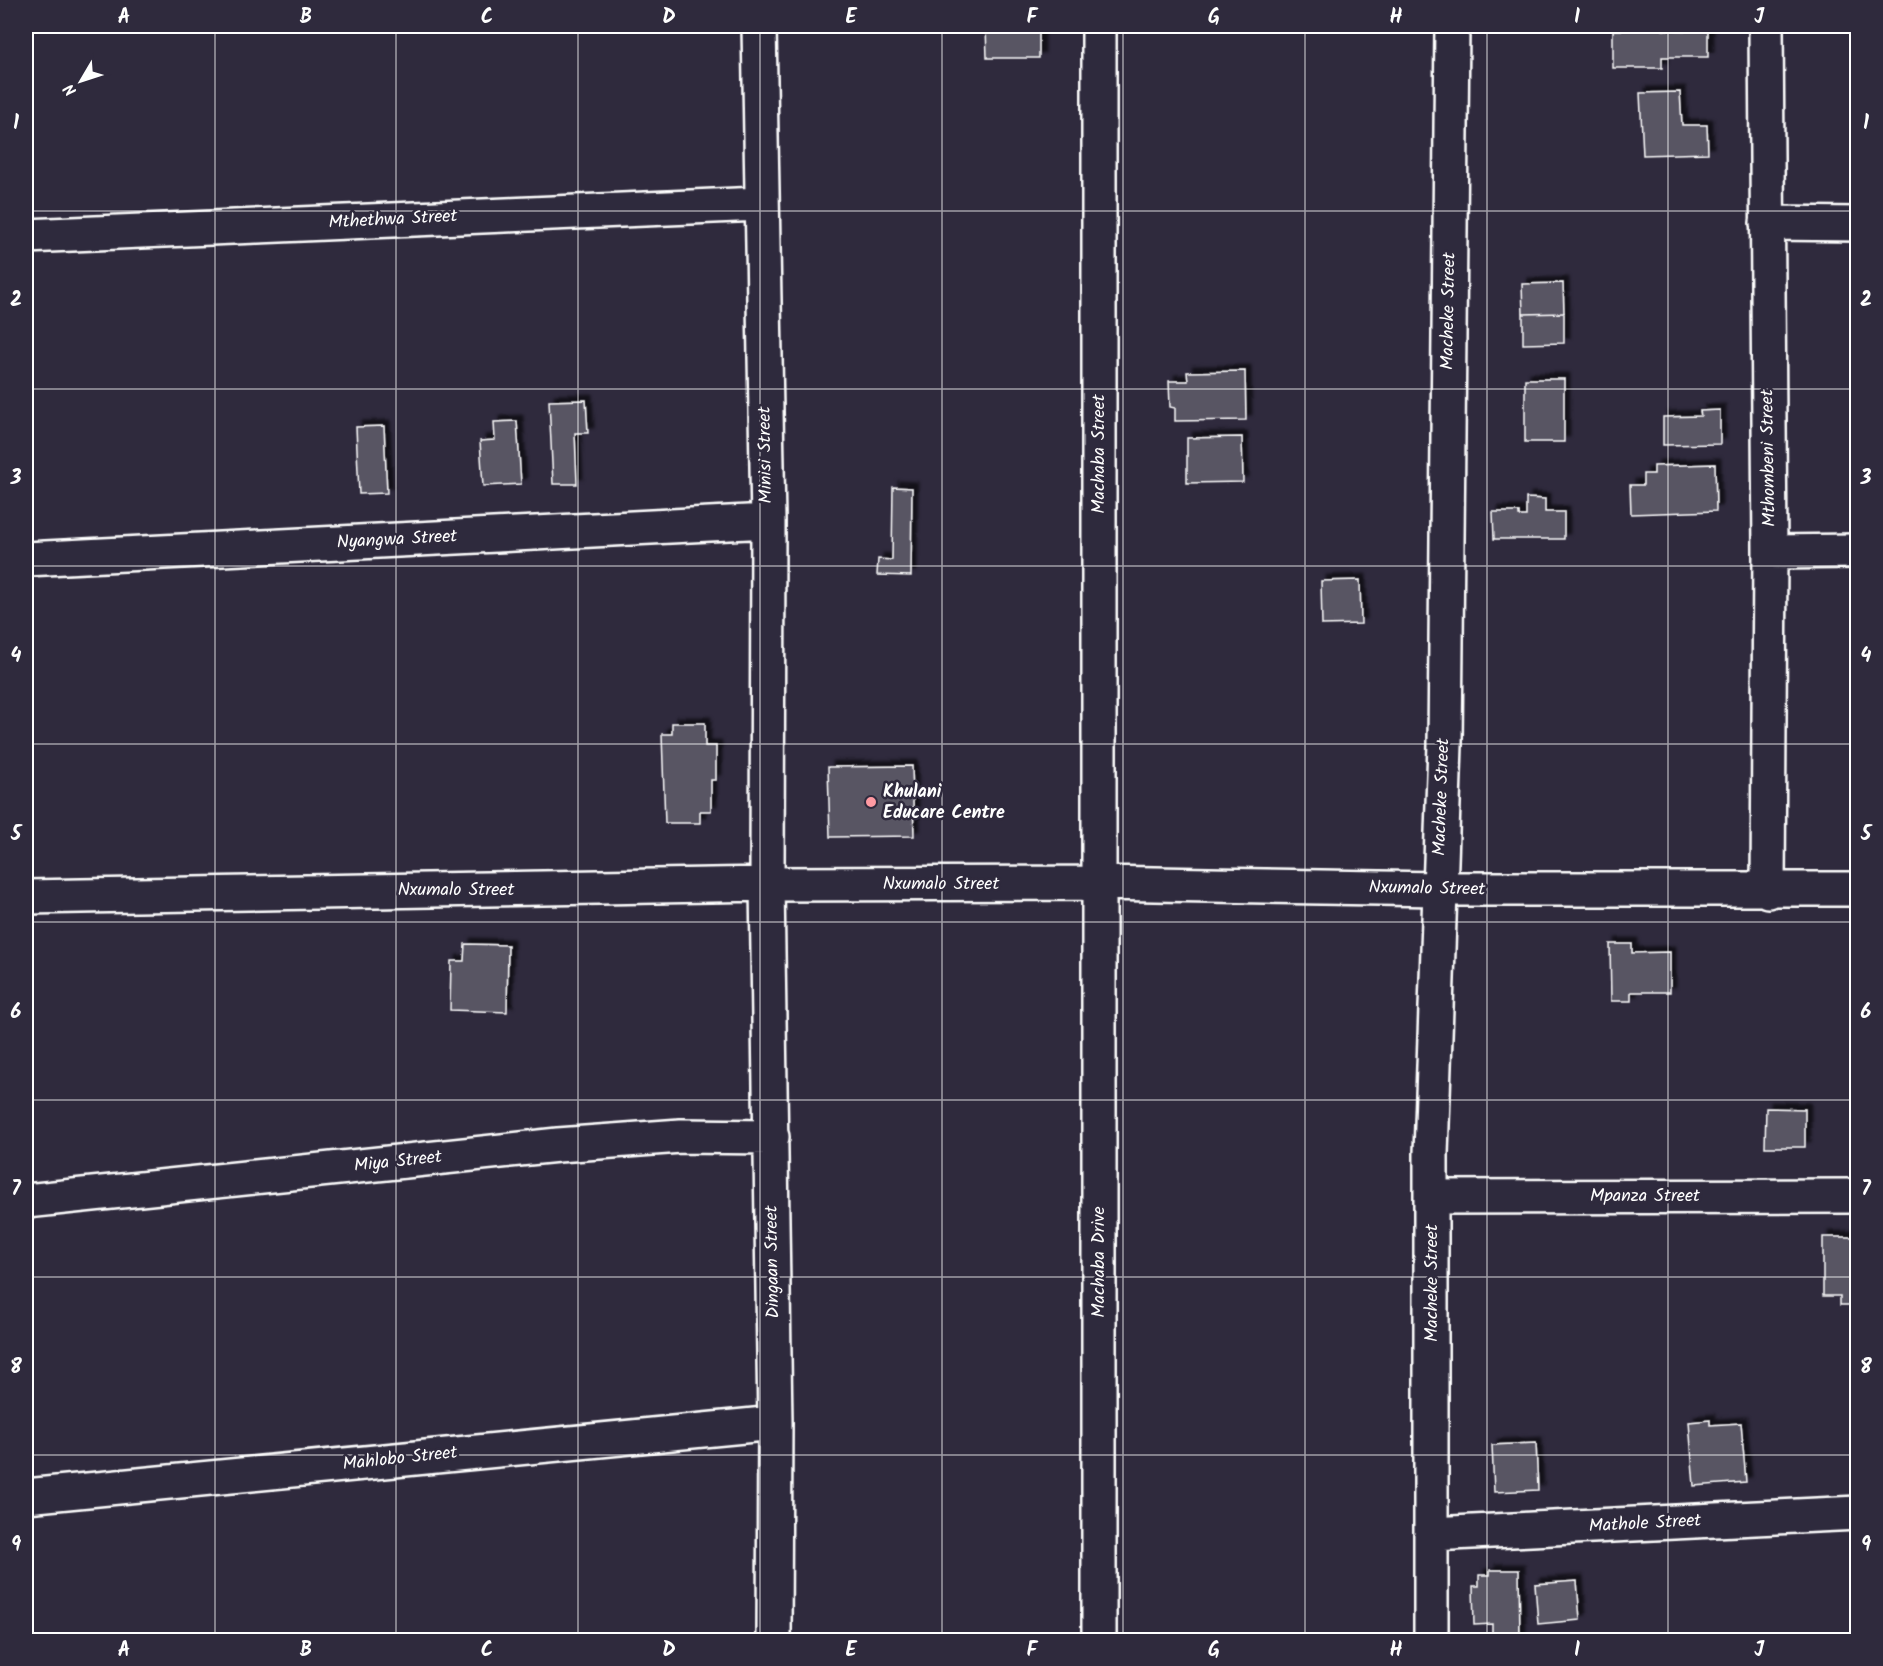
<svg xmlns="http://www.w3.org/2000/svg" width="1883" height="1666" font-family="Kalam,sans-serif">
	<defs>
		<filter id="shadow"><feDropShadow dx="5.5" dy="-5.5" stdDeviation="1.5" flood-color="#0009"/></filter>
	</defs>
	<rect width="100%" height="100%" fill="#2f2a3d"/>
	<filter id="ink" filterUnits="userSpaceOnUse"><feTurbulence type="fractalNoise" baseFrequency=".0167" numOctaves="2"/><feDisplacementMap in="SourceGraphic" scale="12" xChannelSelector="R" yChannelSelector="G"/><feConvolveMatrix kernelMatrix="1 2 1 2 8 2 1 2 1" color-interpolation-filters="sRGB"/></filter>
	<g filter="url(#ink)">
		<path fill="#595564" stroke="#fff" stroke-width="1.5" filter="url(#shadow)" d="M986,26H1039V58H987Z
			M1644,26H1663V30L1708,31V57H1662V68H1613V30H1644Z
			M1680,92L1682,125H1707L1708,153L1643,155L1640,93Z
			M1563,283L1564,313L1523,314L1522,284Z
			M1564,313V343L1523,344V314Z
			M1245,371L1246,420L1175,421V408L1170,407L1169,381H1188L1187,372Z
			M1525,379H1564V442H1525Z
			M586,400L588,433H575L577,484H553L549,401Z
			M1720,410V444L1663,445V417L1701,416L1700,411Z
			M517,421L521,484L483,486L480,441L495,440L494,422Z
			M384,426L387,493L359,494L356,427Z
			M1242,437L1243,482L1187,483V438Z
			M1715,464L1716,511L1631,514L1630,485H1643V474H1654V466Z
			M893,487L912,488L911,576L877,575L878,559L892,560Z
			M1526,498L1545,499V512H1564V539H1494L1493,512H1519V516H1526Z
			M1360,580L1361,624L1322,625L1321,581Z
			M672,723H705V746H716V780H711V811H700V823H665L662,734H672Z
			M912,766L914,836L830,837L828,767Z
			M465,944L508,945L507,1012L450,1010L451,961H464Z
			M1610,944H1632V953L1670,952V992H1631V1001H1611Z
			M1766,1108L1805,1109V1147H1765Z
			M1823,1237H1858V1305H1840V1296H1823Z
			M1710,1420V1425L1741,1423L1746,1482L1694,1486L1689,1422Z
			M1536,1443L1538,1490L1494,1492L1492,1445Z
			M1490,1570H1519L1520,1640H1492V1624L1474,1625L1473,1586H1479V1575H1490Z
			M1577,1581L1580,1620L1538,1624L1535,1584Z"/>
		<g fill="none" stroke-linecap="round" stroke-linejoin="round">
			<defs>
				<path id="minor" d="M759,26L768,521L767,884L775,1423L774,1640
					M1099,26V1640
					M1766,26L1770,552L1768,891
					M1767,223L1858,224
					M26,236L760,204
					M1770,552L1858,551
					M26,559L768,521
					M26,897L767,884L1099,883L1438,889H1858
					M1432,1197L1858,1196
					M26,1201L558,1145L681,1136L772,1137
					M26,1496L775,1423
					M1432,1534L1858,1513
					M1431,1640V1154L1445,745L1452,26"/>
			</defs>
			<use href="#minor" stroke="#fff" stroke-width="38"/>
			<use href="#minor" stroke="#2f2a3d" stroke-width="33"/>
		</g>
	</g>
	<path fill="none" stroke="#fff" stroke-width="1.5" stroke-opacity="0.55" d="M215,26V1640M396,26V1640M578,26V1640M760,26V1640M942,26V1640M1123,26V1640M1305,26V1640M1487,26V1640M1668,26V1640M26,211H1858M26,389H1858M26,566H1858M26,744H1858M26,922H1858M26,1100H1858M26,1277H1858M26,1455H1858"/>
	<circle fill="#ff9aa2" stroke="#2f2a3d" stroke-width="2" cx="871" cy="802" r="6"/>
	<g text-anchor="middle" dominant-baseline="central" stroke-width="5" stroke-linejoin="round" paint-order="stroke">
		<g font-size="18" fill="#fff" stroke="#2f2a3d">
			<text transform="translate(393 220) rotate(-3)">Mthethwa Street</text>
			<text transform="translate(1449 311) rotate(-89)">Macheke Street</text>
			<text transform="translate(1099 454) rotate(-90)">Machaba Street</text>
			<text transform="translate(766 455) rotate(-91)">Minisi Street</text>
			<text transform="translate(1769 458) rotate(-91)">Mthombeni Street</text>
			<text transform="translate(397 540) rotate(-3)">Nyangwa Street</text>
			<text transform="translate(1442 797) rotate(-88)">Macheke Street</text>
			<text x="941" y="884">Nxumalo Street</text>
			<text transform="translate(1427 889) rotate(1)">Nxumalo Street</text>
			<text x="456" y="890">Nxumalo Street</text>
			<text transform="translate(398 1162) rotate(-6)">Miya Street</text>
			<text x="1645" y="1196">Mpanza Street</text>
			<text transform="translate(773 1262) rotate(-91)">Dingaan Street</text>
			<text transform="translate(1099 1262) rotate(-90)">Machaba Drive</text>
			<text transform="translate(1432 1283) rotate(-90)">Macheke Street</text>
			<text transform="translate(400 1459) rotate(-6)">Mahlobo Street</text>
			<text transform="translate(1645 1524) rotate(-3)">Mathole Street</text>
		</g>
		<g font-size="18" font-weight="bold" fill="#fff" stroke="#2f2a3d" text-anchor="start">
			<text x="883" y="792">Khulani<tspan x="883" dy="21">Educare Centre</tspan></text>
		</g>
	</g>
	<rect width="1883" height="1666" fill="none" stroke="#2f2a3d" stroke-width="66"/>
	<g transform="translate(81 81) rotate(231)" stroke="#2f2a3d" stroke-width="4.5" paint-order="stroke">
	<path d="M0-4.5L10 22L0 15L-10 22Z" fill="#ffffff"/>
	<text y="-9" font-size="16" font-weight="bold" text-anchor="middle" fill="#ffffff">N</text>
	</g>
	<rect x="33" y="33" width="1817" height="1600" fill="none" stroke="#fff" stroke-width="2"/>
	<g font-size="20" text-anchor="middle" font-weight="bold" fill="#fff">
		<text x="124" y="23">A</text>
		<text x="306" y="23">B</text>
		<text x="487" y="23">C</text>
		<text x="669" y="23">D</text>
		<text x="851" y="23">E</text>
		<text x="1032" y="23">F</text>
		<text x="1214" y="23">G</text>
		<text x="1396" y="23">H</text>
		<text x="1577" y="23">I</text>
		<text x="1759" y="23">J</text>
		<text x="16" y="129">1</text>
		<text x="1866" y="129">1</text>
		<text x="16" y="306">2</text>
		<text x="1866" y="306">2</text>
		<text x="16" y="484">3</text>
		<text x="1866" y="484">3</text>
		<text x="16" y="662">4</text>
		<text x="1866" y="662">4</text>
		<text x="16" y="840">5</text>
		<text x="1866" y="840">5</text>
		<text x="16" y="1018">6</text>
		<text x="1866" y="1018">6</text>
		<text x="16" y="1195">7</text>
		<text x="1866" y="1195">7</text>
		<text x="16" y="1373">8</text>
		<text x="1866" y="1373">8</text>
		<text x="16" y="1551">9</text>
		<text x="1866" y="1551">9</text>
		<text x="124" y="1656">A</text>
		<text x="306" y="1656">B</text>
		<text x="487" y="1656">C</text>
		<text x="669" y="1656">D</text>
		<text x="851" y="1656">E</text>
		<text x="1032" y="1656">F</text>
		<text x="1214" y="1656">G</text>
		<text x="1396" y="1656">H</text>
		<text x="1577" y="1656">I</text>
		<text x="1759" y="1656">J</text>
	</g>
</svg>
